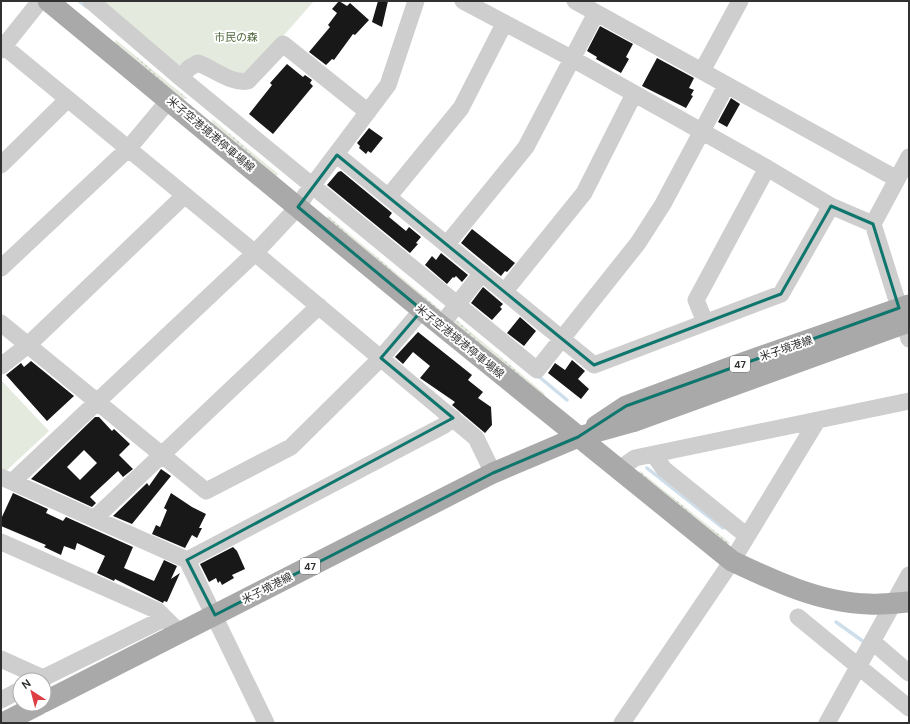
<svg xmlns="http://www.w3.org/2000/svg" width="910" height="724" font-family="'DM Sans','Noto Sans JP',sans-serif">
	<defs>
		<pattern id="grass-dots" width="8" height="8" patternUnits="userSpaceOnUse"><rect width="8" height="8" fill="#e4eadd"/><path d="M2 2h.1M6 6h.1" fill="none" stroke="#c4c9be" stroke-width="1.8" stroke-linecap="round"/></pattern>
	</defs>
	<rect width="100%" height="100%" fill="#fff"/>
	<path fill="url(#grass-dots)" d="M116,40L187,98L183,99L114,44Z
		M212,119L278,174L276,176L212,123Z
		M328,216L443,312L437,311L326,219Z
		M454,318L545,394L543,398L451,322Z
		M640,471L730,543L726,546L637,474Z"/>
	<path fill="#e4eadd" d="M95,1H314L248,76L199,59L183,73Z
		M1,380L49,431L5,472L1,471Z"/>
	<g fill="none" stroke-linecap="round" stroke-linejoin="round">
		<path stroke="#cedfeb" stroke-width="3.5" d="M79,1L87,7
			M537,375L567,400
			M647,468L723,528
			M836,622L864,642"/>
	</g>
	<path fill="#181818" fill-rule="evenodd" d="M339,1L347,6L350,3L369,20L355,35L353,34L334,60L332,59L326,65L309,52L330,27L328,25L337,13L332,9Z
		M378,1H388L382,27L372,22Z
		M600,26L633,44L626,57L629,59L621,73L596,59L597,57L587,51Z
		M657,58L694,78L689,88L694,90L691,95L693,96L686,108L642,86Z
		M287,64L303,77L305,75L312,80L310,83L313,86L273,134L249,114L272,85L270,83Z
		M731,98L740,104L727,127L718,122Z
		M369,128L383,138L371,153L368,151L366,154L359,148L360,146L357,143Z
		M341,171L392,213L389,217L406,231L409,227L421,237L416,243L418,244L410,253L327,185L338,172Z
		M472,229L515,263L507,272L505,271L501,276L461,243Z
		M441,253L468,275L462,282L456,276L454,278L453,277L447,284L425,265L432,256L436,260Z
		M483,287L503,304L500,307L502,309L492,320L471,303Z
		M520,317L536,331L524,346L507,333Z
		M418,332L472,375L468,380L483,392L478,398L491,407L492,425L485,433L452,405L455,402L420,378L430,366L413,352L403,364L395,357Z
		M572,360L585,371L578,379L589,389L581,399L548,373L555,363L565,370Z
		M31,361L74,396L47,421L6,375L21,363L24,367Z
		M95,417H99L112,431L114,429L130,444L119,455L133,469L123,477L118,471L90,497L96,503L92,507L31,479ZM84,450L97,463L80,480L67,467Z
		M161,469L171,476L132,524L113,516L147,483L149,486Z
		M13,493L48,509L46,513L63,521L66,517L133,547L124,568L154,581L164,560L177,566L171,579L180,573L167,602L164,601L163,603L115,579L114,581L97,573L105,556L77,543L75,550L64,546L61,555L44,547L46,545L1,526V519Z
		M171,493L192,507L206,514L199,528H202L197,538L192,535L185,548L152,534L156,525L160,527L167,510L164,508Z
		M233,547L237,551L245,569L232,575L234,578L222,585L220,581L218,583L216,578L209,582L200,564Z"/>
	<g fill="none" stroke-linecap="round" stroke-linejoin="round">
		<path stroke="#cecece" stroke-width="17" d="M91,1L181,78L537,370L638,243L663,204L726,86
			M463,1L571,58L767,168L696,300L705,322
			M575,1L897,179
			M1,44L255,253L476,438L493,473
			M1,50L40,1
			M702,71L740,1
			M181,78L189,68L198,63C214,69 231,84 248,81L283,44L368,112
			M337,155L594,365L781,294L831,206
			M909,157L873,224L909,339
			M1,165L68,99
			M767,168L831,206L873,224
			M389,196L461,108L504,24
			M447,244L526,147L596,13
			M1,268L128,149L169,100
			M505,291L584,193L634,94
			M1,323L206,491L291,447L381,358L422,310
			M441,325L482,273
			M1,366L28,345L185,195
			M654,455L664,469L747,536
			M619,469L635,458L909,401
			M1,477L187,560L266,723
			M12,482L255,253L298,207L306,194L388,85L416,1
			M95,518L319,306
			M1,542L158,611L179,632
			M187,560L443,426L453,418
			M798,617L909,708
			M873,642L909,673
			M1,659L43,678
			M39,680L165,618
			M1,700L20,690
			M622,723L732,561L817,421
			M827,723L909,575"/>
		<path stroke="#a9a9a9" stroke-width="21" d="M48,1L422,310L732,561C774,581 821,603 869,604C882,605 896,603 909,602
			M596,426L626,406L728,368L909,305
			M44,702L493,473L578,437L632,422L909,322
			M3,723L40,704"/>
	</g>
	<path fill="none" stroke="#0f766e" stroke-width="3" stroke-linejoin="round" d="M337,155L594,365L781,294L831,206L873,224L899,308L626,406L578,437L493,473L215,615L187,560L453,418L381,358L422,310L298,207Z"/>
	<g text-anchor="middle" dominant-baseline="central" stroke-width="4" stroke-linejoin="round" paint-order="stroke">
		<g fill="#fff" stroke="#6f6f6f" stroke-width="1">
			<rect x="730" y="356" width="20" height="16" rx="3"/>
			<rect x="300" y="558" width="20" height="16" rx="3"/>
		</g>
		<g font-size="10" font-weight="bold" fill="#313131">
			<text x="740" y="364">47</text>
			<text x="310" y="566">47</text>
		</g>
		<g font-size="11" fill="#536b40" stroke="#fff">
			<text x="236" y="37">市民の森</text>
		</g>
		<g font-size="11" fill="#313131" stroke="#fff">
			<text transform="translate(211 134) rotate(40)">米子空港境港停車場線</text>
			<text transform="translate(460 341) rotate(39)">米子空港境港停車場線</text>
			<text transform="translate(786 348) rotate(-19)">米子境港線</text>
			<text transform="translate(267 588) rotate(-27)">米子境港線</text>
		</g>
	</g>
	<rect width="910" height="724" fill="none" stroke="#313131" stroke-width="4"/>
	<g transform="translate(32 692) rotate(324)"><circle r="19" fill="#ffffff" stroke="#adadad"/>
	<path d="M0-3L7 15L0 10L-7 15Z" fill="#dd3f45"/>
	<text y="-6" font-size="11" font-weight="bold" text-anchor="middle" fill="#313131">N</text>
	</g>
</svg>
